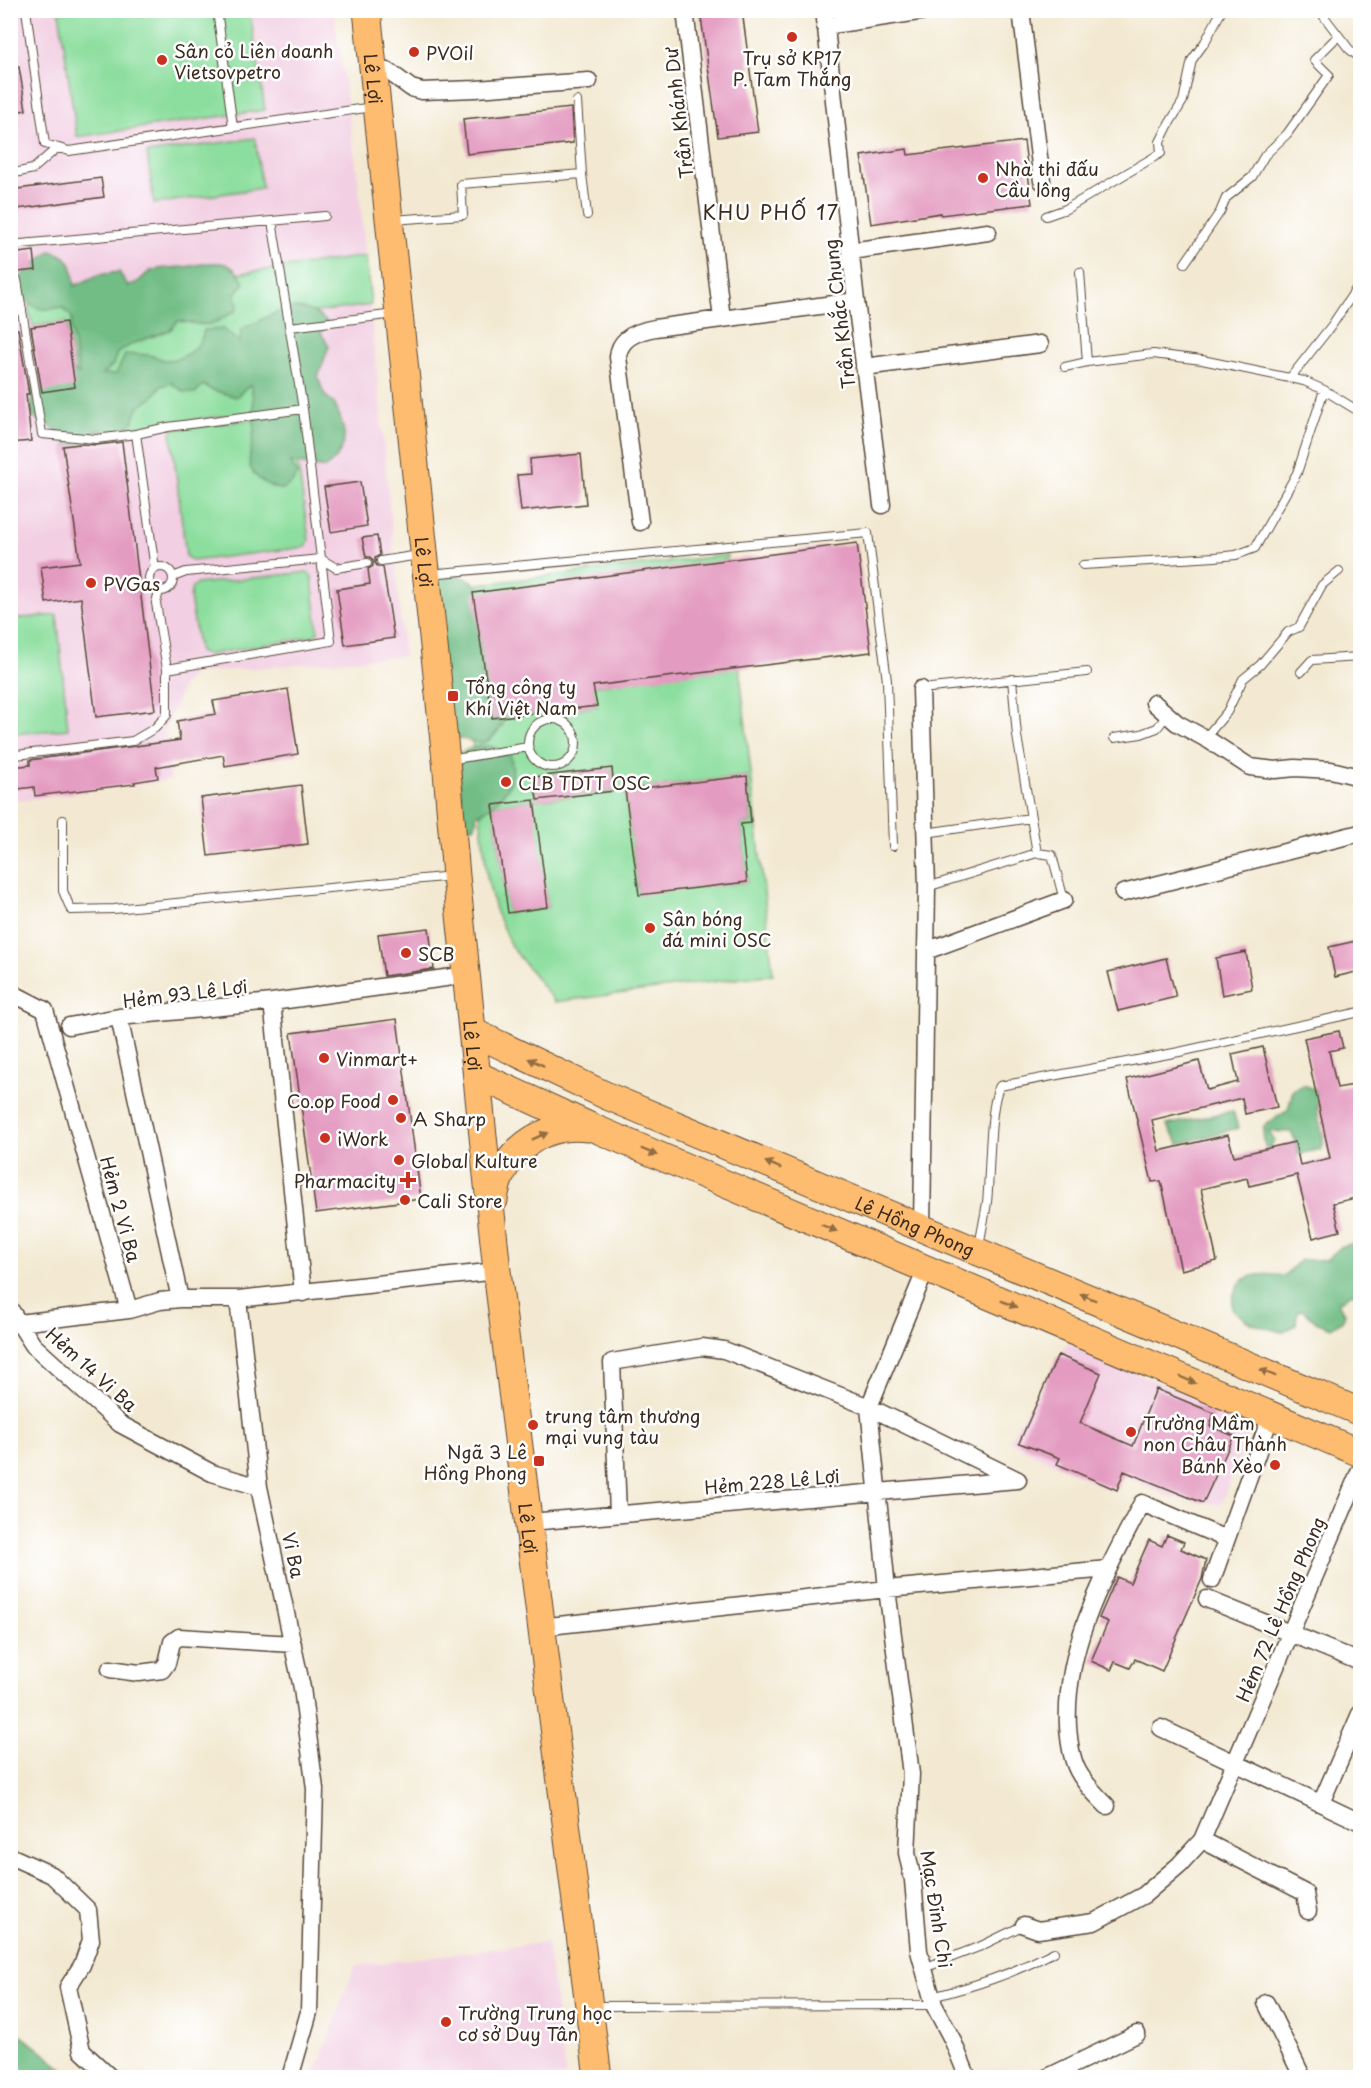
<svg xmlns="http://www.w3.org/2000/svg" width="1371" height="2088" font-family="'Playpen Sans',sans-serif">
	<rect width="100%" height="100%" fill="#fff"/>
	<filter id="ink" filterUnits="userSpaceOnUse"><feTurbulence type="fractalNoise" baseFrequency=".0167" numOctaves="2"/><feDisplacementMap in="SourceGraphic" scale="12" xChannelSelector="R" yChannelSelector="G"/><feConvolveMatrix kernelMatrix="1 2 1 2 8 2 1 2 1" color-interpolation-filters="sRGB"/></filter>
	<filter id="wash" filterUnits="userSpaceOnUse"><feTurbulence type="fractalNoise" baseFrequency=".008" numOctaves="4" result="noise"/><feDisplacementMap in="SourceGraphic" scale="24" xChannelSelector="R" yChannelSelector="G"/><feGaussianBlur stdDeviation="1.35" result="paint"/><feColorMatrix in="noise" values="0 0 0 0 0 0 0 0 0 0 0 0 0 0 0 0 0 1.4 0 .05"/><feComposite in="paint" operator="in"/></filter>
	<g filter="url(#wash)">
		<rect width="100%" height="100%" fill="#f3e9d2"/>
		<path fill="#f2cfe2" d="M10,11H334L358,178L404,656L194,673L183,685L165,731L171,780L11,802Z
			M1067,1343L1252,1423L1221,1505L1170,1497L1117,1473L1110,1491L1009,1441Z
			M547,1942L566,2077H314L355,1966Z"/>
		<path fill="#8cde9e" stroke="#64845e" stroke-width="1.5" fill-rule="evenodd" d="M59,11H250L265,110L77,137Z
			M255,138L262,188L154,204L147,153Z
			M366,256L371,305L277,317L293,407L87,433L66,322L33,326L28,308L32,302Z
			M286,415L291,418L309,540L306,547L193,561L186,556L171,432L174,429Z
			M727,555L773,974L555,1002L511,946L495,910L487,876L455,587ZM724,560L736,667L593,686L597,706L492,718ZM612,769L614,791L537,800L534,777ZM747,776L751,823L741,824L747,882L639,894L625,790ZM533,800L548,907L508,913L493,805Z
			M308,572L312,577L318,633L313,636L206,655L199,652L190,597L192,587L197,584Z
			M57,615L68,729L11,734V619Z"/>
		<path fill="#71bd85" stroke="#567452" stroke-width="1.5" d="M50,251C72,255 72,266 75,286L98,275L119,272L128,286C142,283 141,276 151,271C161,267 174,268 184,267C208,264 231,253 244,284L235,293L238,304L236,311C228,314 222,320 214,323C204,327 189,322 178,321L170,330L132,344L117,353L113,365L103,374H116L125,355C135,353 143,354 153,356C157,357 162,360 166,360C184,360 202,347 204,330L223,329L240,342L241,329C274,316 296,293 327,322L321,333L329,346L318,377C320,383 322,390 325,395C328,399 332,401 335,405C348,432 349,450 325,468L291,462L297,474L293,482L283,489C274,489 270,486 262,481C240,466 253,451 254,430C255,415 253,398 251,384L236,397L212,390L203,385L195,393L184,392L171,383L161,386L152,398L138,408L133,422L121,431L96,430L81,446L67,445L56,429L35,419L32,413L31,391L36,373L64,367L79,374L71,328L72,317L62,307C44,311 40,311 24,300L20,277Z
			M432,565L472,581L477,587L490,705L501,710L503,724C485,750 483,743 457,738C451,737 444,736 437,736L431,720L421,662L425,646Z
			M477,746H490L510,754C512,762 514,770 512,778C508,793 490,810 476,815L477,821L474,827L464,828L457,754Z
			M1303,1085L1315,1089L1319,1101C1313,1118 1327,1132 1322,1149L1298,1154L1294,1137L1291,1132L1269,1131L1274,1140L1271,1147L1266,1148L1263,1140L1264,1126L1288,1110L1293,1090Z
			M1233,1111L1238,1128L1179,1144L1167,1125Z
			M1360,1238V1293L1349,1294L1342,1301H1339V1305L1345,1313C1344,1322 1338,1323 1331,1328L1316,1322L1304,1311L1300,1310L1297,1313L1296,1325L1281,1332L1250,1323L1232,1309C1232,1273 1257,1272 1285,1276L1300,1260H1326L1342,1246L1352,1244Z
			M11,2004L20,2034L73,2077H11Z"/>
		<g id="blocks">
			<path fill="#e49bc1" d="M700,10H742L758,132L718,137Z
				M10,67H19L26,110L10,113Z
				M571,108L573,143L467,154L463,119Z
				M1024,141L1032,204L941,215V213L871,224L861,156L907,149L908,155Z
				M101,178L104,197L10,210V190Z
				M34,251L36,270L10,273V254Z
				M66,322L75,387L42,392L31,327Z
				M18,329L29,394H26L31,441L10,443V330Z
				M122,442L155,710L96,717L81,598L46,603L41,567L80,562L63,446L80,444L97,445Z
				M581,454L586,504L521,511L517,475L531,474L530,459Z
				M360,482L367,526L331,532L324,487Z
				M377,536L380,555L375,558V563L378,567H383L394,638L345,645L337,589L370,584L368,569L373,566V561L370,557H366L362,538Z
				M857,543L871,652L593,686L597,706L492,718L473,593Z
				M288,689L298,754L225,766L223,755L156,767L158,778L134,782L135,784L35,796L34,787L10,790V767L30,765V760L180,740L177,721L216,714L213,701Z
				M612,768L614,791L537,800L534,777Z
				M747,776L751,823L741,824L747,882L639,895L625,790Z
				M301,785L308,844L208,856L201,798Z
				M534,800L548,907L508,913L493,805Z
				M429,928L434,969L384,976L378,934Z
				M1360,940V971L1335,977L1329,947Z
				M1246,952L1252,989L1222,995L1216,958Z
				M1166,958L1176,997L1118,1011L1108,972Z
				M397,1019L421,1199L316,1213L291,1033Z
				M1339,1031L1343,1048L1329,1051L1337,1088L1360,1084V1197L1333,1203L1340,1231L1313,1238L1297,1175L1249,1186L1247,1178L1201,1189L1217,1261L1181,1270L1161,1181L1152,1182L1127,1079L1199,1061L1207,1090L1238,1082L1232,1054L1263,1047L1277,1107L1245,1114L1242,1098L1152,1120L1159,1151L1228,1135L1234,1156L1295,1142L1300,1165L1330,1158L1304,1038Z
				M1058,1355L1101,1373L1080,1423L1133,1446L1156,1389L1214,1413L1210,1426L1234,1436L1203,1503L1124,1471L1117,1490L1057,1464L1060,1458L1019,1443Z
				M1167,1535L1184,1542L1181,1549L1206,1560L1202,1579L1162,1671L1135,1659L1130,1668L1115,1662L1111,1670L1091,1661L1108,1622L1099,1618L1117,1577L1130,1583L1149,1540L1162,1546Z"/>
		</g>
	</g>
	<g filter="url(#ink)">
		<use href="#blocks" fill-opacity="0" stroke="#574739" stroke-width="1.5"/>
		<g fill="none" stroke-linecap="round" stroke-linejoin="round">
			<defs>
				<path id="service" d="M26,10L45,144L69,151L373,107
					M217,10L233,127
					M1319,10L1349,49L1360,58
					M10,174L33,169L57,148
					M582,174L587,215
					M1046,216L1066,209L1161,153L1160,142L1169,124L1183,101L1192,60L1205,42L1222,10
					M392,220L463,215L461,184L582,174L577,101
					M10,245L325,216
					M1185,263L1220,212L1226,198L1252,177L1265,155L1287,134L1329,75L1314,60L1338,36
					M10,281L17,280L42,434L96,439L136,434L155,569
					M290,327L395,314
					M1087,362L1153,354L1202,360L1304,381L1324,390L1360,412
					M1065,367L1087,362L1080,272
					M1290,378L1332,325L1360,283
					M136,434L168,427L303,409
					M381,561L419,555
					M1083,565L1215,557L1236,555L1255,548L1297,473L1324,390
					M149 579a12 12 0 1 1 24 0a12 12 0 1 1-24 0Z
					M430,574L868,533L887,681L893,846
					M173,577L186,572L321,559L336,568L367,563
					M167,669L331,641L303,409L272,221
					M1301,672L1312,660L1360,657
					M1012,679L1017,736L1037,853
					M921,689L1087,672
					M528 743a24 24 0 1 1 48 0a24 24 0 1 1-48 0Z
					M1114,738L1141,734L1157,728L1168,714
					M1205,738L1227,712L1243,679L1260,665L1288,632L1299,627L1322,585L1339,571
					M16,755L133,741L155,728L167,715V669L156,603L159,591
					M449,760L528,747
					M63,820V891L71,910L114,909L453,876
					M925,833L1031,818
					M927,887L1037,853L1052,855L1064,900
					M979,1248C981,1232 985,1217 987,1202C990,1178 989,1103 1000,1086L1179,1052L1360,1012
					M924,1968L981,1946L1024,1925
					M932,1997C978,1985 1012,1974 1054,1952
					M591,2006L934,2005"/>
				<path id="minor" d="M685,10L722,319
					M824,10L856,301L882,505
					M1021,10L1042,181
					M825,26L932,10
					M373,70L388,71L411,88L422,91L476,89L589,81
					M850,251L988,232
					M864,367L1040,344
					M640,522L618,357C619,338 638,331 655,328L856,301
					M921,689L927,887L922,1228
					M1154,703L1177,723L1210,741L1250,767L1275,770L1295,768L1331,770L1360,777
					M1123,893L1360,833
					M926,951L1064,900
					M10,992L45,1010L129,1310
					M272,1002L303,1293
					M119,1017L180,1299
					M69,1026L119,1017L272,1002L467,975
					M926,1269L869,1407L887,1589L911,1774L907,1853L913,1880L919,1951L934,2005L952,2039L968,2078
					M238,1299L259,1487L302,1688L315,1789L309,2012L290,2078
					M10,1309L33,1345L120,1424L212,1473L259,1487
					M10,1324L129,1310L160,1301L180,1299H238L497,1271
					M618,1514L612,1362L702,1347L724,1350L869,1407L1018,1480
					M530,1522L1017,1480
					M1212,1580L1271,1415
					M1207,1599L1360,1662
					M540,1627L887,1589L1108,1569
					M110,1669L139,1673L162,1670L167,1663L172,1642L179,1637L293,1644
					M1161,1728L1360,1822
					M1321,1803L1360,1714
					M1107,1806C1096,1795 1085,1784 1078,1771C1071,1758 1069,1741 1068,1726C1064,1645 1106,1573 1142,1503L1226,1539
					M1202,1840L1305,1893L1308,1911
					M10,1856L52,1875L88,1910L91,1940L82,1965L68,1987L82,2051L111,2078
					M1024,1925L1038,1930L1094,1922L1144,1895L1179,1865L1202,1840L1360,1470
					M1266,2003L1303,2078
					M1046,2078L1137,2034"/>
				<g id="primary">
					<path id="s1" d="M367,10L446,760L456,876L497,1271L598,2078"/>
					<path id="s2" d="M473,1032L607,1096L1360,1412"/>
					<path d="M477,1075L596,1129L1360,1453"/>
					<path d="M494,1200C500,1153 542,1122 588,1128"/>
				</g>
			</defs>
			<use href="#service" stroke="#574739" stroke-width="10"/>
			<use href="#minor" stroke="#574739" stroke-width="19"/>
			<use href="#primary" stroke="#574739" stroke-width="29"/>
			<use href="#service" stroke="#fff" stroke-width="8"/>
			<use href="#minor" stroke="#fff" stroke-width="16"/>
			<use href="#primary" stroke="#fdbc6f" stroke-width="27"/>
		</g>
		<defs><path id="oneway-solid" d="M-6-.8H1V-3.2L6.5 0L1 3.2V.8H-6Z" transform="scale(1.5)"/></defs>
		<g fill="#926c42">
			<use href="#oneway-solid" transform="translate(536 1062) rotate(-155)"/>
			<use href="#oneway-solid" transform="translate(540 1136) rotate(-24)"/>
			<use href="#oneway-solid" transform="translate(649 1152) rotate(23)"/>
			<use href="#oneway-solid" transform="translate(773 1165) rotate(-157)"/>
			<use href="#oneway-solid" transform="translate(829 1228) rotate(23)"/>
			<use href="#oneway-solid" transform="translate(1088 1297) rotate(-157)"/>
			<use href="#oneway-solid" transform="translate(1009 1304) rotate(23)"/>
			<use href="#oneway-solid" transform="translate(1268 1373) rotate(-157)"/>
			<use href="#oneway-solid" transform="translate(1188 1380) rotate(23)"/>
		</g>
	</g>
	<g fill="#c8321e" stroke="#fff" stroke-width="2">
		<circle cx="792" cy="37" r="6"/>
		<circle cx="414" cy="52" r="6"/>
		<circle cx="162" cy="60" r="6"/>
		<circle cx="983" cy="178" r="6"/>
		<circle cx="91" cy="583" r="6"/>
		<rect x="447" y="690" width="12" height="12" rx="3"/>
		<circle cx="506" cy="782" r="6"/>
		<circle cx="650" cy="928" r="6"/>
		<circle cx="406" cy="953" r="6"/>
		<circle cx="324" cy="1058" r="6"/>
		<circle cx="393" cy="1100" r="6"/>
		<circle cx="401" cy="1118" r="6"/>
		<circle cx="325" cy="1138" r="6"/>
		<circle cx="399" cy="1160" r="6"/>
		<path d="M405 1171h6v6h6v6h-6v6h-6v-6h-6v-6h6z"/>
		<circle cx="405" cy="1200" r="6"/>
		<circle cx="533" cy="1425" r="6"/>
		<circle cx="1131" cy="1432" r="6"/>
		<rect x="533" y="1455" width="12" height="12" rx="3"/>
		<circle cx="1275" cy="1465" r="6"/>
		<circle cx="446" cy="2022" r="6"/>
	</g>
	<g text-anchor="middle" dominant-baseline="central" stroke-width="5" stroke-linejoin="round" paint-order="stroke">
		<g font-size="18" fill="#3b2a1e" stroke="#fff" text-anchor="start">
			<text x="174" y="50">Sân cỏ Liên doanh<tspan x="174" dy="21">Vietsovpetro</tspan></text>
			<text x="426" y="52">PVOil</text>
			<text x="792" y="57" text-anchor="middle">Trụ sở KP17<tspan x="792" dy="21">P. Tam Thắng</tspan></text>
			<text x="995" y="168">Nhà thi đấu<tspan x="995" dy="21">Cầu lông</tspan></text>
			<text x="103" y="583">PVGas</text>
			<text x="465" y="686">Tổng công ty<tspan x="465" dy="21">Khí Việt Nam</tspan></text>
			<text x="518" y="782">CLB TDTT OSC</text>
			<text x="662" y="918">Sân bóng<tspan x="662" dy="21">đá mini OSC</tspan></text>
			<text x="418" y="953">SCB</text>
			<text x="336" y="1058">Vinmart+</text>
			<text x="381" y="1100" text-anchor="end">Co.op Food</text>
			<text x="413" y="1118">A Sharp</text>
			<text x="337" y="1138">iWork</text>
			<text x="411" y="1160">Global Kulture</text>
			<text x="396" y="1180" text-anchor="end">Pharmacity</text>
			<text x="417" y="1200">Cali Store</text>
			<text x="545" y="1415">trung tâm thương<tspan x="545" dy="21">mại vung tàu</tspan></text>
			<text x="1143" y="1422">Trường Mầm<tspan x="1143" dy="21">non Châu Thành</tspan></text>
			<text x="527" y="1451" text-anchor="end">Ngã 3 Lê<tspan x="527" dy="21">Hồng Phong</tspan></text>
			<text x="1263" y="1465" text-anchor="end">Bánh Xèo</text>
			<text x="458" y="2012">Trường Trung học<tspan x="458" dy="21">cơ sở Duy Tân</tspan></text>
		</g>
		<g font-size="18" fill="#3b2a1e" stroke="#fff">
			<text stroke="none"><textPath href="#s1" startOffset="69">Lê Lợi</textPath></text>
			<text transform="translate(678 113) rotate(-97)">Trần Khánh Dư</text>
			<text transform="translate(839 314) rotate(-97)">Trần Khắc Chung</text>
			<text stroke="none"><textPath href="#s1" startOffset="555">Lê Lợi</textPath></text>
			<text transform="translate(185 993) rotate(-7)">Hẻm 93 Lê Lợi</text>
			<text stroke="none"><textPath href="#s1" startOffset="1041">Lê Lợi</textPath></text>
			<text transform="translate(121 1209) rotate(75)">Hẻm 2 Vi Ba</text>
			<text stroke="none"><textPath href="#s2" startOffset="483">Lê Hồng Phong</textPath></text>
			<text transform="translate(92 1369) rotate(42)">Hẻm 14 Vi Ba</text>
			<text transform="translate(772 1481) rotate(-5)">Hẻm 228 Lê Lợi</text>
			<text stroke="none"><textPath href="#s1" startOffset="1527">Lê Lợi</textPath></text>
			<text transform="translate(294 1555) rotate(78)">Vi Ba</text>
			<text transform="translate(1280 1609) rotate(-67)">Hẻm 72 Lê Hồng Phong</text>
			<text transform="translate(937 1909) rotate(81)">Mạc Đĩnh Chi</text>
		</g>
		<g font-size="20" letter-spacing="1.5" fill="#3b2a1e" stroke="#fff">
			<text x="771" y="212">KHU PHỐ 17</text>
		</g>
	</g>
	<rect width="1371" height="2088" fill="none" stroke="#fff" stroke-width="36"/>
</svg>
